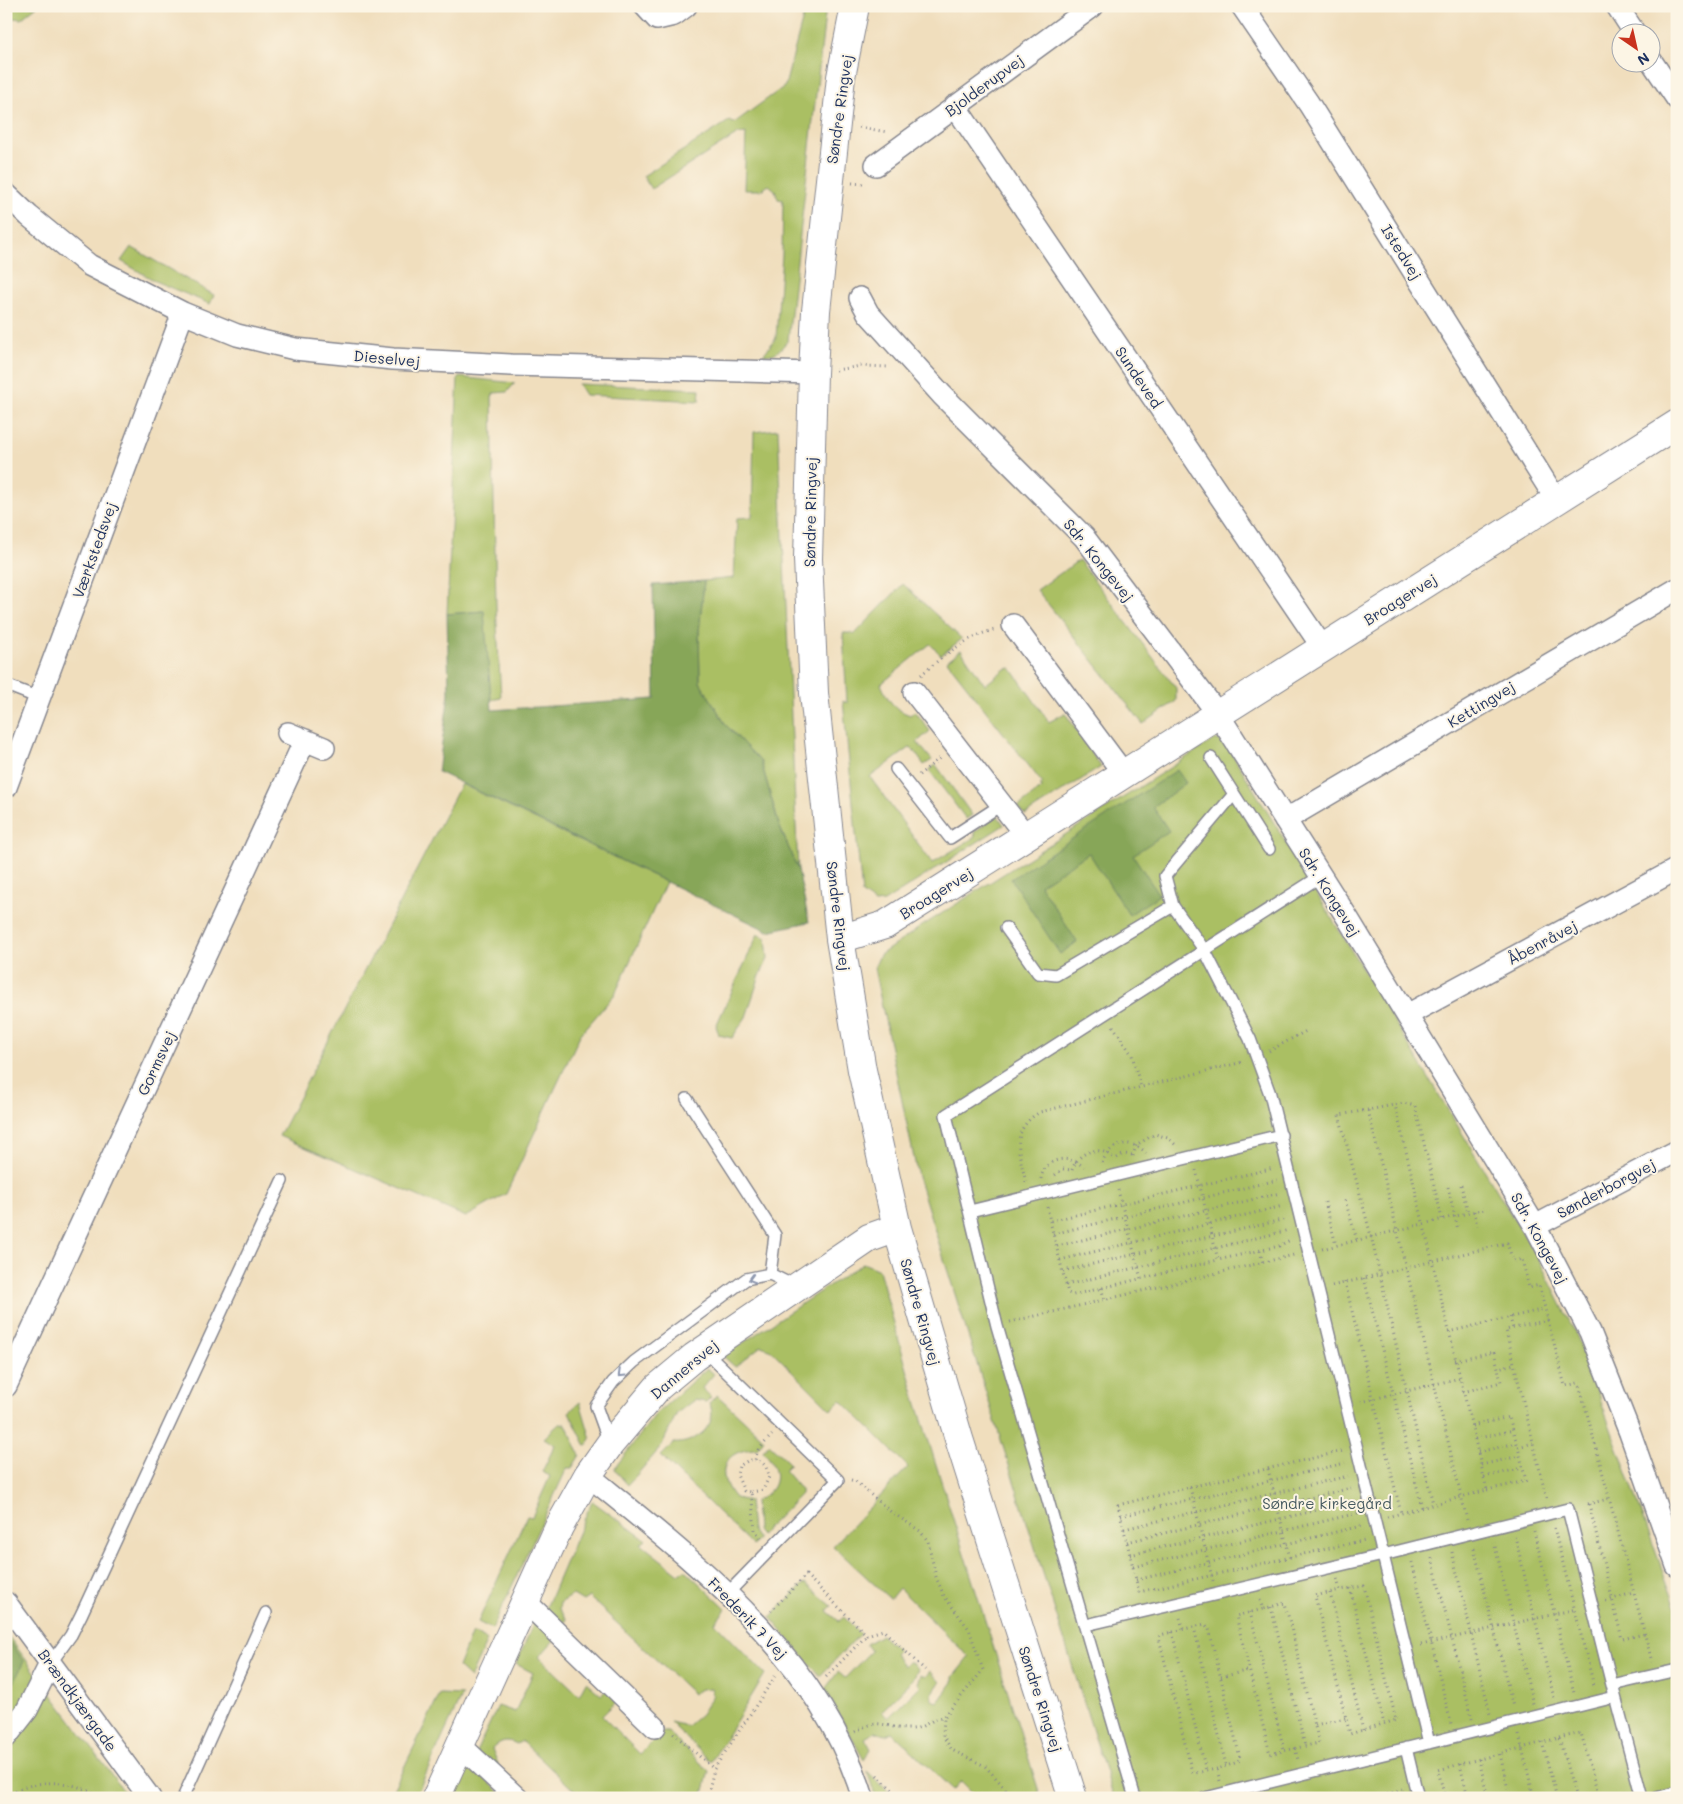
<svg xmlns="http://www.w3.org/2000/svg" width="1683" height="1804" font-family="Mali,sans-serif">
	<rect width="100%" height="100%" fill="#fcf5e5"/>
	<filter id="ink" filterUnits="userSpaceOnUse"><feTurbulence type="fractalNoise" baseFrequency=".02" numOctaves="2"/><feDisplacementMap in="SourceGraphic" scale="10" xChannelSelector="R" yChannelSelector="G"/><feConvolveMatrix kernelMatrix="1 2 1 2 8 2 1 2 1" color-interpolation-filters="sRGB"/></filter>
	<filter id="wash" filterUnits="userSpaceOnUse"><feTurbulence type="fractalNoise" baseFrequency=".0096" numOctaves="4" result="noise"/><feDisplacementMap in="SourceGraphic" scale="20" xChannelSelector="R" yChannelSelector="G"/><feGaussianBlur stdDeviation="1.12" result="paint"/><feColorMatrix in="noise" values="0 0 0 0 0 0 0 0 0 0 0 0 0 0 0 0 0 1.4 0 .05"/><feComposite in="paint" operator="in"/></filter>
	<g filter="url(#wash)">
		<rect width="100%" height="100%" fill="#f0debd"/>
		<path fill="#aabf63" stroke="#627760" d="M6,6H37L21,19L14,18L6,23Z
			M806,6H826L788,340C780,350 776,356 763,355L776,338L782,255L783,200L778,199L775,190L769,185L761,190H744L746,133L738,134L651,189L643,176L729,121L734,123L785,86Z
			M131,247L214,295L210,304L157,282L121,261Z
			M458,377L515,383L507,392L494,393L492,397L496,606L501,698L491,700L483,611L447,614Z
			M578,384L700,389L699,401L585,395Z
			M778,429L798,870L779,825L761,762L726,725L700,682L699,632L704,581L734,578L737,518L752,517L754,432Z
			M1079,560L1176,688V701L1143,724L1037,590Z
			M903,584L962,639L941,655L930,644L881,684C888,700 893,709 910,715L915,711L930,731L917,742L932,760L924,765L911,747L870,777L932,863L975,837L974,832L997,815L1004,825L884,902L875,903L862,894L843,701L847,703L843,633H852L854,635Z
			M961,650L985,685L1005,669L1011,668L1049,722L1065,713L1101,767L1025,815L1018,807L1042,788L1040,786L1043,784L947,661Z
			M1215,739L1225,742L1539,1260L1577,1336L1677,1610V1798H1114L918,1177L874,968L880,955L922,926Z
			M936,765L972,815L966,819L929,770Z
			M461,784L666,882L615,994L580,1035L506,1194L466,1217L279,1136Z
			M758,934L766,938L768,959L759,978L746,1017L732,1038L719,1035L716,1026Z
			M863,1263L879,1270L916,1401L1041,1798H978L961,1781L953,1790L892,1732L886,1735L875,1732L865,1738L871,1749L864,1760L825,1689L838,1672L845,1678L871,1651L866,1644L881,1635L898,1650L894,1654L904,1666L909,1661L918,1669L914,1678L882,1711L888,1718L920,1686L918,1683L921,1675L925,1677L930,1671L940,1682L932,1694V1700L938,1702L953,1682V1677L969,1657L899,1588L890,1599L833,1546L908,1467L841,1400L831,1410L770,1349L761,1346L735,1367L723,1356Z
			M707,1368L714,1374L702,1388L711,1397L706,1402L694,1400L677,1413L661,1447L628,1485L614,1469L655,1415Z
			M717,1395L764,1439L757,1449C723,1449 714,1474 735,1498L749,1501L752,1530L758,1539L753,1546L661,1456L674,1443C693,1445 721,1425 709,1403Z
			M580,1402L591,1439L586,1446L569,1412Z
			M559,1424H566L580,1455L572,1468H567L492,1629L478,1622L527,1516L532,1517L550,1476L542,1472L555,1445L544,1438Z
			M769,1444L790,1464L784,1470L801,1490V1494L761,1535L757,1530L755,1501C781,1490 781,1470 763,1451Z
			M592,1501L646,1540L641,1544L679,1574L685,1570L726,1609L715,1623L765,1674L711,1762L670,1722L687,1726L701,1714L713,1695L711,1688L701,1689L693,1694L589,1597L583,1601L573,1595L560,1603L559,1609L567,1620L561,1624L546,1608Z
			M806,1584L832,1606L827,1611L839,1621L844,1617L860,1634L820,1676L770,1617L802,1585Z
			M535,1620L556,1638L539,1657L579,1695L586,1682L601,1695L607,1690L618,1700L602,1716L640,1754L663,1732H668L709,1771L702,1798H601L597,1793L592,1798H582L522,1741L517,1744C506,1739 501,1740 492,1749L498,1764L494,1766L476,1752L498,1706L515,1712L533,1673L516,1664Z
			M472,1632L487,1640L470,1678L458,1667Z
			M6,1633L129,1798H6Z
			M440,1694L462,1695L415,1798H389Z
			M469,1764L506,1798H454Z
			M867,1771L889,1792L887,1798H876Z"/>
		<path fill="#87a659" stroke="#516a5c" d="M704,581L699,632L700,682L726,725L761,762L779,825L798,870L809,922L768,931L438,772L449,693L447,614L484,611L492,710L655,699L653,585Z
			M1177,770L1186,783L1153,807L1169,831L1133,855L1159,895L1129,915L1089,853L1040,885L1077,942L1060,954L1011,879Z
			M6,1637L24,1661L6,1700Z"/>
	</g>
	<g filter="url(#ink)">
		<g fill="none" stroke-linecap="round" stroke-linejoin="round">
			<defs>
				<path id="lane" d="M6,685L39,698
					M1211,758L1234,794L1165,876L1173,906L1205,951L1250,1039L1270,1094L1429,1743
					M896,769L950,838L1001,805
					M1234,794L1269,849
					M1006,928L1038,973L1056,975L1173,906
					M687,1099L775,1235L770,1274
					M970,1211L1281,1135
					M704,1350L838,1480L727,1594
					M609,1442L596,1406L613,1382L634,1362L746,1279L770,1274L796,1287
					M1086,1625L1383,1555L1568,1509L1612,1685
					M50,1664L71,1635L82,1613L282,1181
					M1406,1748L1418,1798
					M183,1798L266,1613
					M1135,1798L997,1326L946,1115L1321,876
					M1205,1798L1615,1697
					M1642,1798L1612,1685L1677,1670
					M1657,1798L1677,1792"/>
				<path id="street" d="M645,6L657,19L674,15L686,6
					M1242,6L1309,104L1557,501
					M1617,6L1634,32
					M1650,59L1677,99
					M955,106L1323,648
					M876,165L1093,6
					M6,194L29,216L89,265L183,313L237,335L295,349L393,359L511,365L813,373
					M860,298L868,313L942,395L1084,537L1218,714L1347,917L1535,1226L1590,1332L1630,1433L1677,1566
					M1013,625L1124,774
					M914,692L1026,836
					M288,733L324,748
					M6,787L183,313
					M1285,820L1677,589
					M1407,1015L1677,869
					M1535,1226L1677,1151
					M6,1386L305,740
					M588,1475C697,1564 820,1657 863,1798
					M526,1602L655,1727
					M6,1603L150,1798
					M6,1737L27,1710L50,1664
					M461,1746L517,1798"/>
				<path id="secondary" d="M855,6L841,77L816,311L813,373L808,559L814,693L840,939L862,1070L897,1228L959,1439L1073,1798
					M840,939L885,925L1677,424
					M436,1798L559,1527L588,1475L610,1444L658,1387L694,1357L869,1238L897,1228"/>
			</defs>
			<use href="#lane" stroke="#86868e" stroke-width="14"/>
			<use href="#street" stroke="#86868e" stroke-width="24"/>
			<use href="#secondary" stroke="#86868e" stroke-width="30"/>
			<path stroke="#86868e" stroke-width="3" stroke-dasharray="1 4" stroke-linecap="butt" d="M859,127L887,132
				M852,183L863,184L865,181
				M836,370L861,366L890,367
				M921,675C942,657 967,636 994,630
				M919,775L941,757
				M1113,1026L1132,1055L1141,1088
				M1269,1051L1308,1030
				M1368,1110L1339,1115L1371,1236L1433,1504
				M1133,1156L1136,1145L1155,1134L1168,1138L1177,1146
				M1117,1158L1124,1154L1132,1155
				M1102,1163C1109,1143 1131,1137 1146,1153
				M1072,1170C1078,1151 1101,1143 1115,1160
				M1196,1170L1218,1260L1279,1246L1290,1240
				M1055,1175L1063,1169L1072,1170
				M1041,1179C1044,1157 1069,1154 1084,1167
				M1026,1182C1019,1153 1009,1130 1040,1112L1243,1062
				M1461,1185L1468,1213
				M1448,1187L1458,1230
				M1118,1190L1141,1279
				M1345,1200L1357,1240
				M1325,1202L1336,1245
				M1047,1207L1050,1221L1274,1168
				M1474,1211L1477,1226
				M1442,1219L1415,1106L1404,1103L1368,1110L1467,1520
				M1050,1221L1068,1293L1073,1295L1218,1260
				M1053,1234L1277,1180
				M1057,1246L1280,1193
				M1322,1249L1484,1209
				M1260,1251L1263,1263
				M1060,1260L1283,1206
				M1063,1271L1286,1219
				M1364,1278L1422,1507
				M1345,1282L1401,1513
				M1066,1285L1289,1230
				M1332,1286L1507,1243L1513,1261L1522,1259L1529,1288L1539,1285L1548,1320L1506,1330L1547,1500
				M1101,1288L1105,1300
				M1510,1317L1513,1329
				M1548,1320L1565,1386L1578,1383L1583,1398L1652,1662
				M1010,1322L1294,1255
				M1448,1332L1545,1309
				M1455,1360L1494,1352L1498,1368L1514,1364
				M1463,1392L1501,1382L1498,1368
				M1361,1402L1460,1378
				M1472,1426L1509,1417L1518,1447
				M1475,1439L1513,1430
				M1478,1452L1517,1443
				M1481,1465L1520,1456
				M1268,1469L1290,1558
				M1484,1477L1523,1468
				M851,1480L855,1481L890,1511L920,1531L928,1541L936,1577L944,1596L969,1629L983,1670L944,1717L943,1736L952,1750L985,1766L1014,1798
				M1190,1487L1343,1451
				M1487,1490L1526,1481L1518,1447L1533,1443
				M751,1492L763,1490L769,1477C767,1468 765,1462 755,1460
				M1588,1504L1608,1499
				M1589,1504L1622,1639L1644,1634
				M1121,1516L1345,1463
				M1387,1517L1487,1490L1395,1105
				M1554,1528L1594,1686
				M1124,1529L1348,1476
				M1534,1531L1574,1693
				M1515,1536L1554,1698
				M761,1538L755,1530L751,1492L744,1491L737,1475L739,1466L749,1460H755L758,1450L772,1435
				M1127,1542L1351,1488
				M1494,1542L1533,1704
				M1474,1548L1513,1707
				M1452,1552L1490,1714
				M1130,1555L1355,1501
				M1432,1558L1472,1719
				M1412,1562L1451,1724
				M1133,1567L1358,1513
				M1337,1579L1340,1590L1315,1596L1350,1734L1396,1720L1364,1586L1340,1590
				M1136,1580L1361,1526
				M1213,1581C1205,1550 1198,1518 1190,1487L1118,1505L1139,1592L1365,1540
				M1350,1588L1384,1724
				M1330,1593L1363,1730
				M1260,1600L1263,1609L1236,1616L1270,1754L1319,1743L1285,1603L1263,1609
				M1606,1601L1633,1593
				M1271,1607L1305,1746
				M771,1611L806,1575L867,1635L883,1630L925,1670
				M1250,1612L1284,1750
				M1180,1618L1183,1629
				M1194,1627L1226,1766
				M1172,1632L1206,1771
				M1421,1645L1576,1609
				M826,1677L867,1635
				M1221,1677L1250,1670
				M1315,1725L1346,1718
				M855,1732C881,1715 886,1730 911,1729C923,1729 932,1718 944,1717
				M673,1733L714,1769
				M1519,1735L1534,1798
				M1559,1738L1581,1733L1599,1798
				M1542,1742L1557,1798
				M1295,1748L1298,1760
				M1500,1754L1510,1798
				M1479,1759L1488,1798
				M1460,1764L1468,1798
				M1217,1769L1195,1773L1192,1772L1159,1638L1160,1635L1205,1624L1209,1629L1240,1758L1238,1762L1217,1769L1220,1781
				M877,1775L901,1798
				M6,1795C37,1779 70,1777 100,1798
				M707,1798L714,1769L776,1675
				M1378,1798L1402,1789
				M1445,1798L1438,1770L1559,1738L1576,1798"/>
			<use href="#lane" stroke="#fff" stroke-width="11"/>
			<use href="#street" stroke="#fff" stroke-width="21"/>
			<use href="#secondary" stroke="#fff" stroke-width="28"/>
		</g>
		<defs><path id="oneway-chevron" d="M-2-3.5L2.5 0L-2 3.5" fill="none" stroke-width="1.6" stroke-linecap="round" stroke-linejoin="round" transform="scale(1.25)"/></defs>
		<g stroke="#8d97ae">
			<use href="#oneway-chevron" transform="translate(752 1279) rotate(164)"/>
			<use href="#oneway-chevron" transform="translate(621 1374) rotate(136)"/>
		</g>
	</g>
	<g text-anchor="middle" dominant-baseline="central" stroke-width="4" stroke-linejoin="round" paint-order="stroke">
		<g font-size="15" fill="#1b2f5e" stroke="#fcf5e5">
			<text transform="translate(984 85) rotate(-36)">Bjolderupvej</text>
			<text transform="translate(839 109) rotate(-82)">Søndre Ringvej</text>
			<text transform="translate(1402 252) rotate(58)">Istedvej</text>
			<text transform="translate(387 358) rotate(5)">Dieselvej</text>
			<text transform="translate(1139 377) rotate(56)">Sundeved</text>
			<text transform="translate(810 512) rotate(-89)">Søndre Ringvej</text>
			<text transform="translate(94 550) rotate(-70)">Værkstedsvej</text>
			<text transform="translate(1099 560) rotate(51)">Sdr. Kongevej</text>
			<text transform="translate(1400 599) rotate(-32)">Broagervej</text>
			<text transform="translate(1481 704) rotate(-31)">Kettingvej</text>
			<text transform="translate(1330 892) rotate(58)">Sdr. Kongevej</text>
			<text transform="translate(936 893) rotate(-32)">Broagervej</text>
			<text transform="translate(839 916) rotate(83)">Søndre Ringvej</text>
			<text transform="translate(1542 942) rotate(-28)">Åbenråvej</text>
			<text transform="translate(156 1063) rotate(-65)">Gormsvej</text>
			<text transform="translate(1606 1188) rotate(-28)">Sønderborgvej</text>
			<text transform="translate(1540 1238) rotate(61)">Sdr. Kongevej</text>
			<text transform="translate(921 1312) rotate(74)">Søndre Ringvej</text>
			<text transform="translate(684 1369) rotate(-40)">Dannersvej</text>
			<text transform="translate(748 1618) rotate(46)">Frederik 7 Vej</text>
			<text transform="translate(1041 1699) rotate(72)">Søndre Ringvej</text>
			<text transform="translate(78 1700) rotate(54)">Brændkjærgade</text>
		</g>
		<g font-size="15" fill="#465a60" stroke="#fcf5e5">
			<text x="1327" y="1503">Søndre kirkegård</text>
		</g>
	</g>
	<rect width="1683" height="1804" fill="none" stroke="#fcf5e5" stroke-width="25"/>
	<g transform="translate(1636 48) rotate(146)"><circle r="24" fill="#fcf5e5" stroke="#a2a6af"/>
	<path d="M0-4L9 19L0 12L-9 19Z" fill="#c8321e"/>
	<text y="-8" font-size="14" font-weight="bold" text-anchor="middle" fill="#1b2f5e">N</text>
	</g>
</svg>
